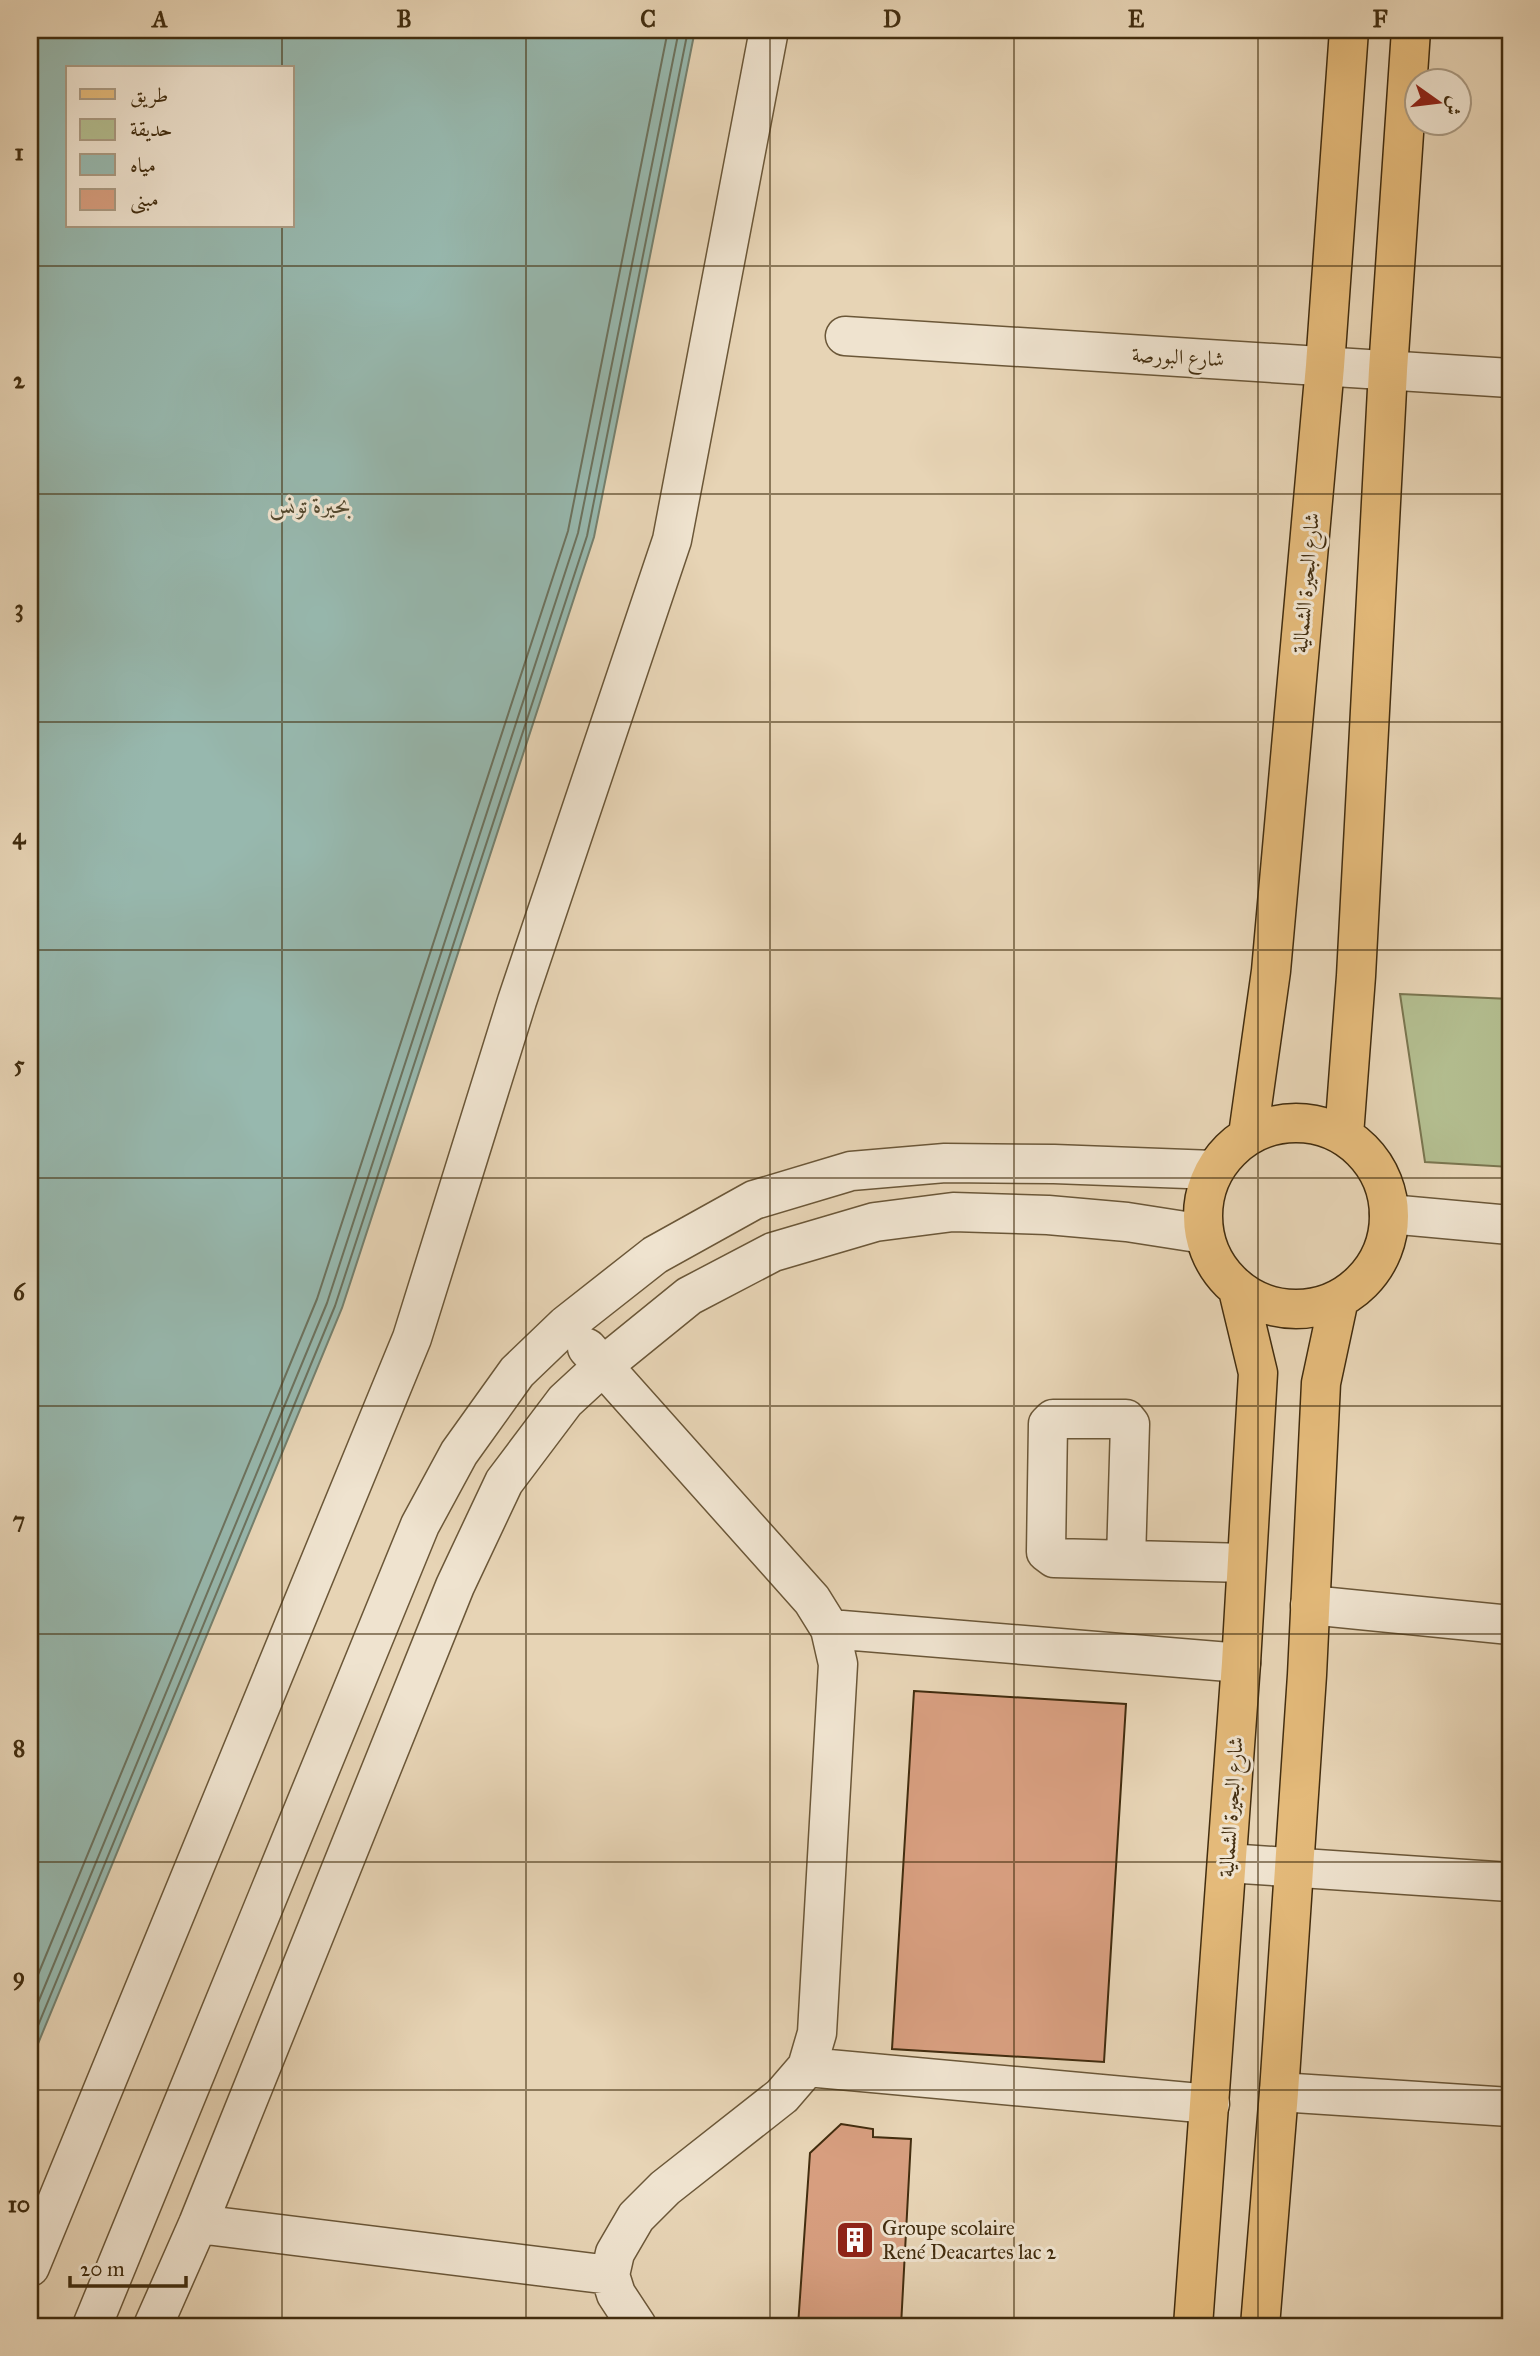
<svg xmlns="http://www.w3.org/2000/svg" width="1540" height="2356" font-family="'IM FELL Great Primer',Amiri,serif">
	<rect width="100%" height="100%" fill="#e7d4b5"/>
	<filter id="stains"><feTurbulence type="fractalNoise" baseFrequency=".00286" numOctaves="4"/><feColorMatrix values="0 0 0 0 .2 0 0 0 0 .09 0 0 0 0 .02 0 0 0 .5 -.17"/></filter>
	<radialGradient id="worn" r=".72"><stop offset=".6" stop-color="#630" stop-opacity="0"/><stop offset="1" stop-color="#630" stop-opacity=".3"/></radialGradient>
	<path fill="#b3bd8f" stroke="#7a754f" stroke-width="2" d="M1400,994L1510,999V1167L1425,1162Z"/>
	<path fill="#97b8ae" stroke="#75806e" stroke-width="2" fill-rule="evenodd" d="M30,30H695L594,537L342,1308L30,2063ZM68,68H292V226H68Z"/>
	<g fill="none" stroke-linecap="round" stroke-linejoin="round">
		<path stroke="#6c725e" stroke-width="2" d="M30,1994L317,1299L568,531L668,30
			M30,2022L327,1303L578,533L679,30
			M30,2045L335,1306L587,536L688,30"/>
	</g>
	<path fill="#d79e7f" stroke="#422d0f" stroke-width="2" d="M914,1691L1126,1704L1104,2062L892,2049Z
		M841,2124L873,2129V2137L911,2139L901,2326H798L810,2153Z"/>
	<g fill="none" stroke-linecap="round" stroke-linejoin="round">
		<defs>
			<path id="minor" d="M845,336L1510,378
				M1389,1214L1510,1225
				M587,1348L812,1600L830,1629L838,1664L817,2033L807,2067L782,2096L665,2188L636,2217L615,2253L610,2275L616,2294L637,2326
				M1126,1560L1130,1424L1126,1419H1053L1048,1424L1046,1552L1054,1558L1246,1563
				M1310,1605L1510,1625
				M830,1629L1241,1663
				M1227,1863L1510,1882
				M807,2067L1210,2104
				M1279,2092L1510,2107
				M198,2224L610,2275
				M30,2267L412,1338L517,1001L672,540L769,30
				M92,2326L420,1525L459,1453L517,1372L566,1325L655,1255L754,1200L851,1171L945,1163L1054,1164L1214,1170
				M153,2326L198,2224L455,1586L504,1482L565,1401L604,1365L689,1296L773,1252L875,1222L953,1212L1048,1215L1127,1222L1204,1234"/>
			<path id="major" d="M1203 1216a93 93 0 1 1 186 0a93 93 0 1 1-186 0Z
				M1248,1135L1271,971L1325,366L1349,30
				M1344,1135L1356,976L1388,370L1411,30
				M1193,2326L1241,1663L1258,1373L1238,1290
				M1260,2326L1279,2092L1307,1675L1321,1383L1339,1299"/>
		</defs>
		<use href="#minor" stroke="#6b5738" stroke-width="41"/>
		<use href="#major" stroke="#422d0f" stroke-width="41"/>
		<use href="#minor" stroke="#efe3cf" stroke-width="38"/>
		<use href="#major" stroke="#e4ba7a" stroke-width="38"/>
	</g>
	<path fill="none" stroke="#422d0f" stroke-width="2" stroke-opacity="0.55" d="M282,30V68M526,30V2326M770,30V2326M1014,30V2326M1258,30V2326M282,226V2326M30,266H1510M30,494H1510M30,722H1510M30,950H1510M30,1178H1510M30,1406H1510M30,1634H1510M30,1862H1510M30,2090H1510"/>
	<defs>
		<symbol id="building-square" viewBox="-11 -11 22 22"><rect x="-9" y="-9" width="18" height="18" rx="4" fill="#8f2418" stroke="#efe3cf"/><path d="M-4-6H4V6H1V3H-1V6H-4ZM-2.5-4.3h1.7v1.8h-1.7ZM.8-4.3h1.7v1.8H.8ZM-2.5-1h1.7V.8h-1.7ZM.8-1h1.7V.8H.8Z" fill="#fff"/></symbol>
	</defs>
	<g fill-rule="evenodd">
		<use href="#building-square" x="833" y="2218" width="44" height="44"/>
	</g>
	<g text-anchor="middle" dominant-baseline="central" stroke-width="6" stroke-linejoin="round" paint-order="stroke">
		<g font-size="21" fill="#422d0f" stroke="#efe3cf">
			<text transform="translate(1178 357) rotate(3)">شارع البورصة</text>
			<text transform="translate(1306 583) rotate(-85)">شارع البحيرة الشمالية</text>
			<text transform="translate(1231 1807) rotate(-86)">شارع البحيرة الشمالية</text>
		</g>
		<g font-size="21" fill="#422d0f" stroke="#efe3cf" text-anchor="start">
			<text x="882" y="2228">Groupe scolaire<tspan x="882" dy="24">René Deacartes lac 2</tspan></text>
		</g>
		<g font-size="23" font-style="italic" fill="#53492f" stroke="#efe3cf">
			<text x="310" y="505">بحيرة تونس</text>
		</g>
	</g>
	<rect width="1540" height="2356" fill="none" stroke="#e7d4b5" stroke-width="77"/>
	<rect x="66" y="66" width="228" height="161" fill="#efe3cf" stroke="#aa9a82" stroke-width="2"/>
	<rect x="80" y="89" width="35" height="10" fill="#e4ba7a" stroke="#aa9a82" stroke-width="2"/>
	<text x="130" y="102" font-size="21" fill="#422d0f">طريق</text>
	<rect x="80" y="119" width="35" height="21" fill="#b3bd8f" stroke="#aa9a82" stroke-width="2"/>
	<text x="130" y="136" font-size="21" fill="#422d0f">حديقة</text>
	<rect x="80" y="154" width="35" height="21" fill="#97b8ae" stroke="#aa9a82" stroke-width="2"/>
	<text x="130" y="172" font-size="21" fill="#422d0f">مياه</text>
	<rect x="80" y="189" width="35" height="21" fill="#d79e7f" stroke="#aa9a82" stroke-width="2"/>
	<text x="130" y="206" font-size="21" fill="#422d0f">مبنى</text>
	<g transform="translate(1438 102) rotate(104)"><circle r="33" fill="#efe3cf" stroke="#aa9a82" stroke-width="2"/>
	<path d="M0-5L12 26L0 18L-12 26Z" fill="#8f2418"/>
	<text y="-10" font-size="19" font-weight="bold" text-anchor="middle" fill="#422d0f">ش</text>
	</g>
	<path d="M70 2276v10h116v-10" fill="none" stroke="#422d0f" stroke-width="3.5"/>
	<text x="80" y="2276" font-size="21" fill="#422d0f" stroke="#efe3cf" stroke-width="5" paint-order="stroke">20 m</text>
	<rect x="38" y="38" width="1464" height="2280" fill="none" stroke="#422d0f" stroke-width="2.5"/>
	<g font-size="23" text-anchor="middle" font-weight="bold" fill="#422d0f">
		<text x="160" y="27">A</text>
		<text x="404" y="27">B</text>
		<text x="648" y="27">C</text>
		<text x="892" y="27">D</text>
		<text x="1136" y="27">E</text>
		<text x="1380" y="27">F</text>
		<text x="19" y="160">1</text>
		<text x="19" y="388">2</text>
		<text x="19" y="616">3</text>
		<text x="19" y="844">4</text>
		<text x="19" y="1072">5</text>
		<text x="19" y="1300">6</text>
		<text x="19" y="1528">7</text>
		<text x="19" y="1756">8</text>
		<text x="19" y="1984">9</text>
		<text x="19" y="2212">10</text>
	</g>
	<rect width="100%" height="100%" filter="url(#stains)"/>
	<rect width="100%" height="100%" fill="url(#worn)"/>
</svg>
